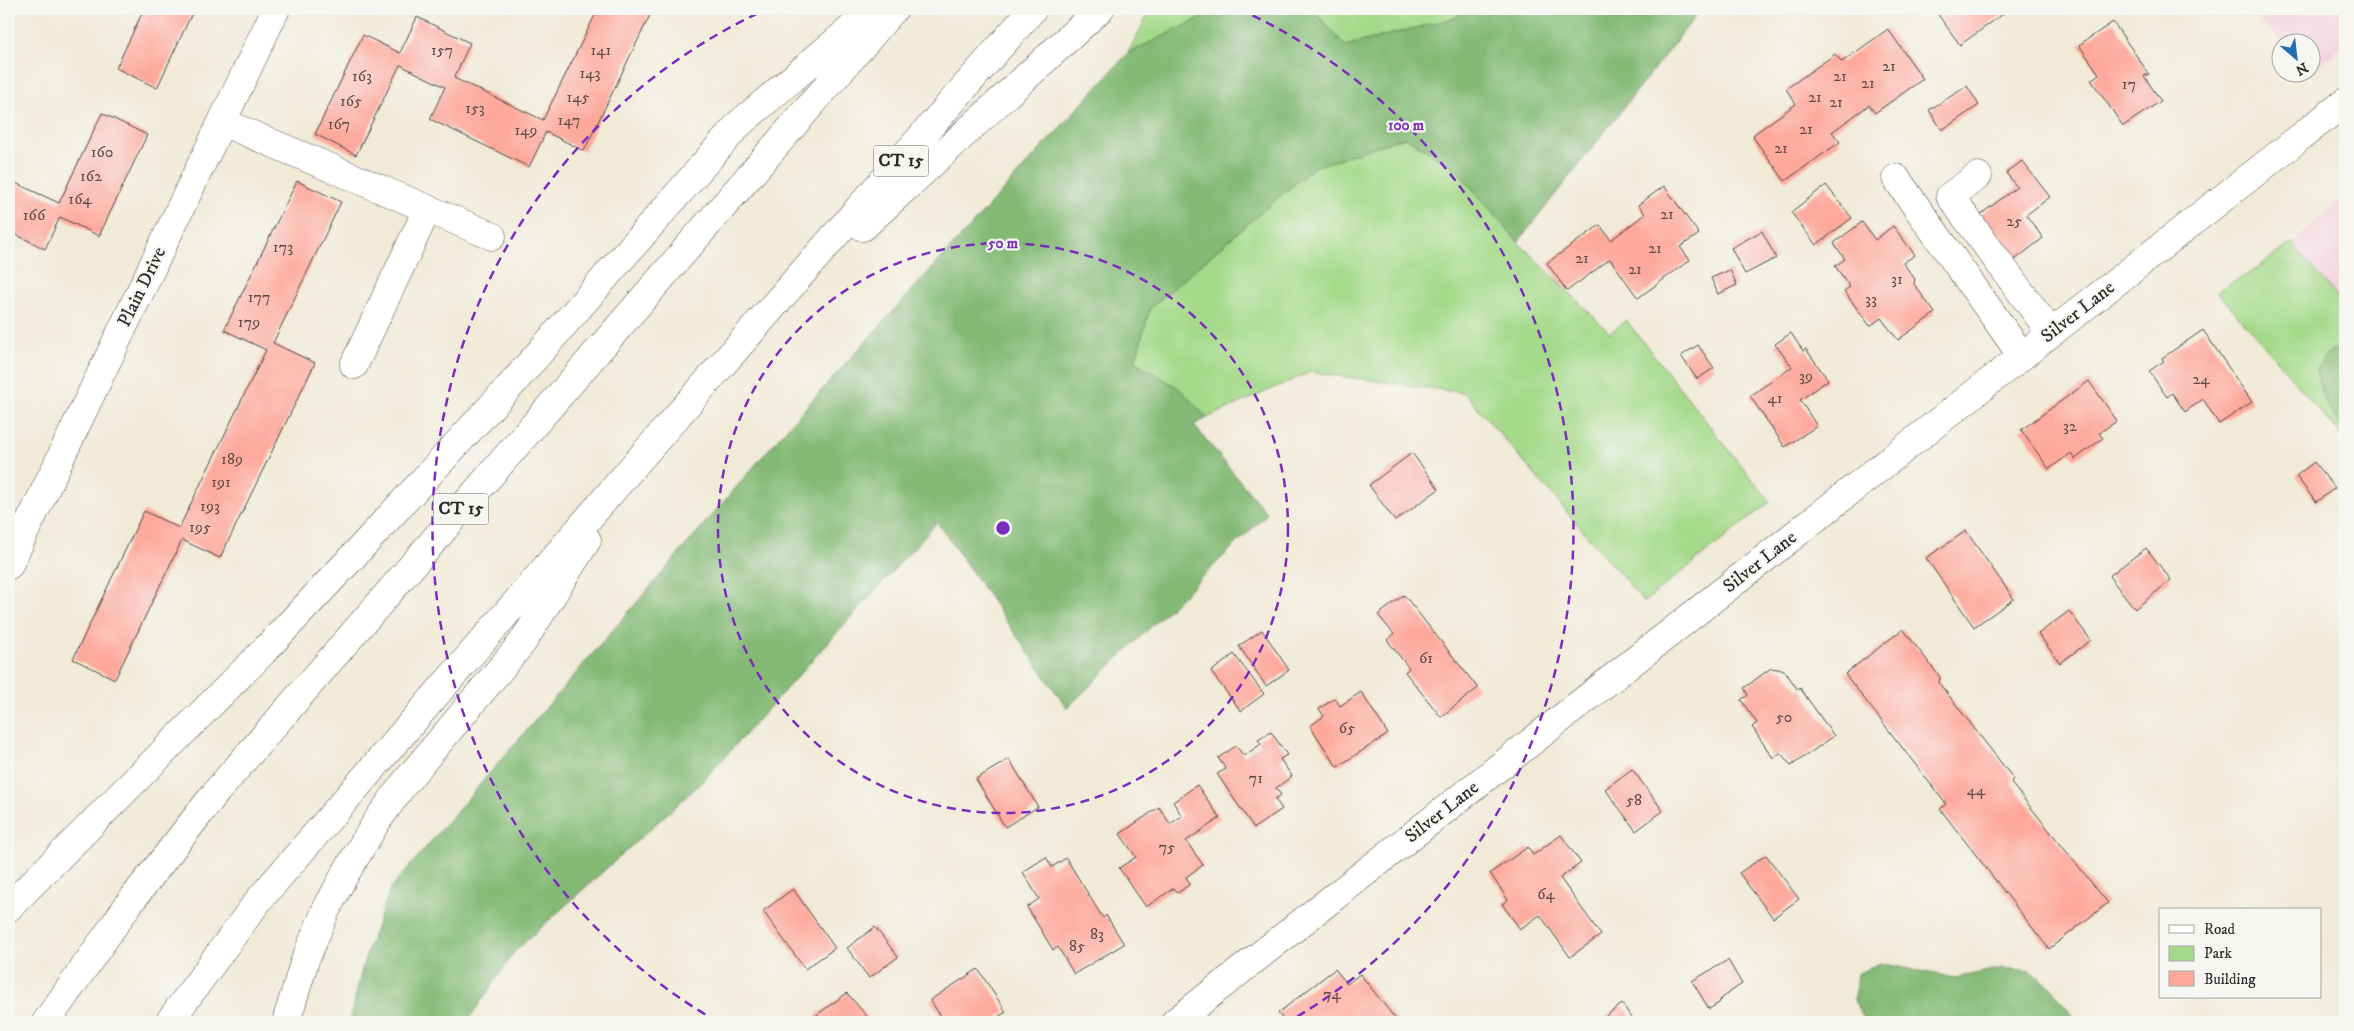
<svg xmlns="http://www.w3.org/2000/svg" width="2354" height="1031" font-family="'IM FELL DW Pica',serif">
	<rect width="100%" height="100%" fill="#f6f6f2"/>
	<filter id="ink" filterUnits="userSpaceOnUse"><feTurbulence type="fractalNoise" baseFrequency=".02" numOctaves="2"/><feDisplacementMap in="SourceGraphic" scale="10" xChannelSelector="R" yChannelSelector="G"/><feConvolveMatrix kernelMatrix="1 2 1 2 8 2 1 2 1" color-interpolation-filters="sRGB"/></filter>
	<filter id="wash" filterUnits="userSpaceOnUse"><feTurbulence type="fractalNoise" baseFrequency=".0096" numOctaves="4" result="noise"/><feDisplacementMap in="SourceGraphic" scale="20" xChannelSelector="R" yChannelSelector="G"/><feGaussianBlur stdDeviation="1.12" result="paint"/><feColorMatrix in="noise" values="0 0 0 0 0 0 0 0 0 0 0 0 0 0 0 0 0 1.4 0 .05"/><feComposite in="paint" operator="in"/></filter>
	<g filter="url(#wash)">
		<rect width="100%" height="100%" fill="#f1ead7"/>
		<path fill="#f4cfdc" d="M2248,9H2345V45L2312,71V42H2283Z
			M2345,195V306L2292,243Z"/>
		<path fill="#a5da8a" stroke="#68825a" d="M1151,9H1220L1128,53Z
			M1313,9H1466L1455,18L1345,46Z
			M1405,137L1455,168L1518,242L1610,333L1626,320L1770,502L1644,602L1465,393L1310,372L1207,418L1180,389L1135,362L1150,308L1314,167Z
			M2292,243L2345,306V440L2217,291L2250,273Z"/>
		<path fill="#84ba76" stroke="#587250" d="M1220,9H1313L1345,46L1455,18L1466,9H1701L1518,242L1455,168L1405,137L1314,167L1150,308L1135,362L1180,389L1207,418L1194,425L1267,514L1067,708L937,522L701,783L515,951L467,1022H349L365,958L390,889L788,427L1128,53Z
			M2331,349L2345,356V434L2322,396L2316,369Z
			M1880,963L1955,978L2003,968L2030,971L2050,986L2077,1022H1865L1854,1000L1857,974Z"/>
		<g id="blocks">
			<path fill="#fea99c" d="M144,9H194L157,88L116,68Z
				M598,9H653L584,151L546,132L529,167L430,119L445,87L400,65L356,155L315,134L363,35L400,53L417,17L470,43L454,78L543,120Z
				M1934,9H2010L1960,45Z
				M2113,22L2149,74L2144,76L2161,101L2123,126L2091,80L2099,74L2079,45Z
				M1888,29L1923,79L1875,113L1869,105L1832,132L1840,142L1785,181L1753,137L1754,134L1796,104L1786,89L1835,54L1842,62Z
				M1967,86L1979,105L1942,130L1929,110Z
				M102,113L147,135L99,236L60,217L45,249L9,231V180L59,203Z
				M2022,161L2050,197L2026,215L2043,238L2012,262L1977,217L2017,187L2006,173Z
				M297,181L341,202L273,343L315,363L220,558L182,540L115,679L73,659L144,511L179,528L266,350L224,330Z
				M1826,185L1852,218L1816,245L1791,212Z
				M1664,186L1699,234L1680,247L1690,260L1638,298L1610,259L1567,291L1547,263L1600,225L1611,240L1645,214L1638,205Z
				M1862,222L1875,240L1893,226L1915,255L1903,263L1915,279L1914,284L1935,313L1898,340L1881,318L1870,326L1844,291L1850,287L1835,266L1845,259L1834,243Z
				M1762,231L1776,258L1745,274L1731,248Z
				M1730,270L1737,285L1718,294L1711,278Z
				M2203,330L2252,402L2219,424L2203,399L2185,412L2172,393L2167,397L2149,371L2164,361L2162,358Z
				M1791,333L1803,351L1806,349L1828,380L1800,400L1817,426L1785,447L1750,396L1792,367L1775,344Z
				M1698,345L1714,368L1697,379L1681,356Z
				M2089,381L2117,421L2099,433L2103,438L2075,459L2071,453L2049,469L2021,430Z
				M9,416L13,418L9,427Z
				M1412,453L1439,489L1395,521L1369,485Z
				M2314,462L2335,488L2316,502L2296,476Z
				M1966,531L2014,599L1974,627L1926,558Z
				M2146,548L2171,580L2135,609L2109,576Z
				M1404,595L1478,688L1441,717L1405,672L1409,668L1387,640L1394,634L1378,615Z
				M2069,611L2091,640L2060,663L2038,634Z
				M1903,629L1940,677L1939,683L2013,778L2011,783L2108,903L2049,949L1940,809L1946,804L1845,674Z
				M1262,630L1289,670L1266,686L1239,646Z
				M1234,654L1264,694L1241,711L1211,672Z
				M1771,668L1784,670L1798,690L1800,688L1834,736L1791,766L1781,753L1773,758L1752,727L1757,723L1741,700L1748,695L1744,688Z
				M1361,692L1388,734L1337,767L1310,726L1324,716L1319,709L1335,698L1340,706Z
				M1271,732L1287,755L1280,759L1292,776L1276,788L1281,795L1275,799L1282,809L1254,828L1217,774L1226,769L1218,758L1236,746L1244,756L1261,744L1258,740Z
				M1009,759L1038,807L1005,827L976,779Z
				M1632,769L1663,811L1636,831L1605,789Z
				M1197,785L1220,818L1186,841L1203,865L1186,877L1190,884L1178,893L1174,888L1146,907L1119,868L1136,857L1120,834L1159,807L1170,824L1182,816L1173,802Z
				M1561,835L1581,863L1560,878L1601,935L1570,957L1540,915L1520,929L1502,904L1508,900L1490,873L1528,847L1533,855Z
				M1766,855L1799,899L1773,918L1739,873Z
				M1046,857L1052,867L1066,858L1103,918L1106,915L1124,944L1074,974L1058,947L1053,950L1027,907L1039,899L1023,872Z
				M793,889L835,948L805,969L763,911Z
				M875,927L898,957L869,978L847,948Z
				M1728,960L1742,984L1721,998L1719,1003L1709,1009L1692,981Z
				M978,969L1006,1012L990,1022H945L930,1000Z
				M1335,969L1347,984L1360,974L1398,1022H1285L1278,1013Z
				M847,993L872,1022H819L815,1016Z
				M1622,1004L1635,1022H1598Z"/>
		</g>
	</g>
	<g filter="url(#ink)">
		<use href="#blocks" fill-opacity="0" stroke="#494845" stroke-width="1"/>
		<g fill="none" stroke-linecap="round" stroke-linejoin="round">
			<defs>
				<path id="minor" d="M222,122L492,236
					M1978,176L1950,196L2051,333
					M1896,178L2022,356
					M354,365L427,210
					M9,565L276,9"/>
				<path id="major" d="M1175,1022L2345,102"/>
				<path id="highway" d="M863,227L1100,9
					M9,907L263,652L359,550L512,384L739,124L874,9
					M46,1022L131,901L217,791L894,9
					M169,1022L258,901L637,462L1033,9
					M286,1022L305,960L326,910L344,876L377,821L403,785L522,643L587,540"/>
			</defs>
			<use href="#minor" stroke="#494845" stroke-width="29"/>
			<use href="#major" stroke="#494845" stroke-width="29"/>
			<use href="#highway" stroke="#494845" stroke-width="29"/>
			<use href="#minor" stroke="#fff" stroke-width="28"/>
			<use href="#major" stroke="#fff" stroke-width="28"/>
			<use href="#highway" stroke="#fff" stroke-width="28"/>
		</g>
	</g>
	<g fill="none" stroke="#7b2cbf" stroke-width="2.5" stroke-dasharray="9 6">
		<circle cx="1003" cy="528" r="285"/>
		<path d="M718 1022A570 570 0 0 1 767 9M1239 9A570 570 0 0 1 1288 1022"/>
	</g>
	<g text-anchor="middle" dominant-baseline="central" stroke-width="4.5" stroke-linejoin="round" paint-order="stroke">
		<g font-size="16" fill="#604a47">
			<text x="442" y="50">157</text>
			<text x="601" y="50">141</text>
			<text x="1889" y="66">21</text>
			<text x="590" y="73">143</text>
			<text x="362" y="76">163</text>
			<text x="1840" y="76">21</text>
			<text x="1868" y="83">21</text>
			<text x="2129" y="84">17</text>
			<text x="578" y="97">145</text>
			<text x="1815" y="97">21</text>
			<text x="351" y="101">165</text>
			<text x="1836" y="102">21</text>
			<text x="475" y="108">153</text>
			<text x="569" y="120">147</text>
			<text x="339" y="124">167</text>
			<text x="1806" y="129">21</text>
			<text x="526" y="130">149</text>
			<text x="1781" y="148">21</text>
			<text x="102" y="152">160</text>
			<text x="91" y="176">162</text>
			<text x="80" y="199">164</text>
			<text x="1667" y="214">21</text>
			<text x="34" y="215">166</text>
			<text x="2014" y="221">25</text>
			<text x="283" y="247">173</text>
			<text x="1655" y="248">21</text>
			<text x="1582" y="258">21</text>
			<text x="1635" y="269">21</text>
			<text x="1897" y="279">31</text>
			<text x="259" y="297">177</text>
			<text x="1871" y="299">33</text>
			<text x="249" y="322">179</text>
			<text x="1806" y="376">39</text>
			<text x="2201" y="379">24</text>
			<text x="1775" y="398">41</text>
			<text x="2070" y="426">32</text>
			<text x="232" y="459">189</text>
			<text x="221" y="482">191</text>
			<text x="210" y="506">193</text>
			<text x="200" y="527">195</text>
			<text x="1426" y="658">61</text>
			<text x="1784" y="717">50</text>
			<text x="1347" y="728">65</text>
			<text x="1256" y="778">71</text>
			<text x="1976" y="790">44</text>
			<text x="1634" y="800">58</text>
			<text x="1167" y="847">75</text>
			<text x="1546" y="894">64</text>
			<text x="1097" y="934">83</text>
			<text x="1077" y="946">85</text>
			<text x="1332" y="994">74</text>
		</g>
		<g fill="#f6f6f2" stroke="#686867" stroke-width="1">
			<rect x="873.5" y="145.5" width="55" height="31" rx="4"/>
			<rect x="433.5" y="493.5" width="55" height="31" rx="4"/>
		</g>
		<g font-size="18" font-weight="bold" fill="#2b2b2b">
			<text x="901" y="161">CT 15</text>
			<text x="461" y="509">CT 15</text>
		</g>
		<g font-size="19" fill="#2b2b2b" stroke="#f6f6f2">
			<text transform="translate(142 287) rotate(-64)">Plain Drive</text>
			<text transform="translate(2078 312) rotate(-38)">Silver Lane</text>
			<text transform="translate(1760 562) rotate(-38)">Silver Lane</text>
			<text transform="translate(1442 812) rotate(-38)">Silver Lane</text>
		</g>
	</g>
	<circle cx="1003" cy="528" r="8" fill="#7b2cbf" stroke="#f6f6f2" stroke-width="2.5"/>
	<g font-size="15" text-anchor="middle" font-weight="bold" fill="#7b2cbf" stroke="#f6f6f2" stroke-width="4.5" stroke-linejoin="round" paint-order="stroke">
		<text x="1406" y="130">100 m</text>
		<text x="1003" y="248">50 m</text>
	</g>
	<rect width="2354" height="1031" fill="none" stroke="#f6f6f2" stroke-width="30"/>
	<rect x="2159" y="908" width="162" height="90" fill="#f6f6f2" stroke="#a5a5a2"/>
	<rect x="2169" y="925" width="25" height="8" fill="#ffffff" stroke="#a5a5a2"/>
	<text x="2204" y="934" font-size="15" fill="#2b2b2b">Road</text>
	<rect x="2169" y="946" width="25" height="15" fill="#a5da8a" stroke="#a5a5a2"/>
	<text x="2204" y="958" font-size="15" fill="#2b2b2b">Park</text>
	<rect x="2169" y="971" width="25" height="15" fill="#fea99c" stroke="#a5a5a2"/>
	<text x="2204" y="984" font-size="15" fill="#2b2b2b">Building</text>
	<g transform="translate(2296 58) rotate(152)"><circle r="24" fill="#f6f6f2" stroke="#a5a5a2"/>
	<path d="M0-4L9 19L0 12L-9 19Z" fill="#1f6fb2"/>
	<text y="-8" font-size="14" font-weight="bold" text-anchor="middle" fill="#2b2b2b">N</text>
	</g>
</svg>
